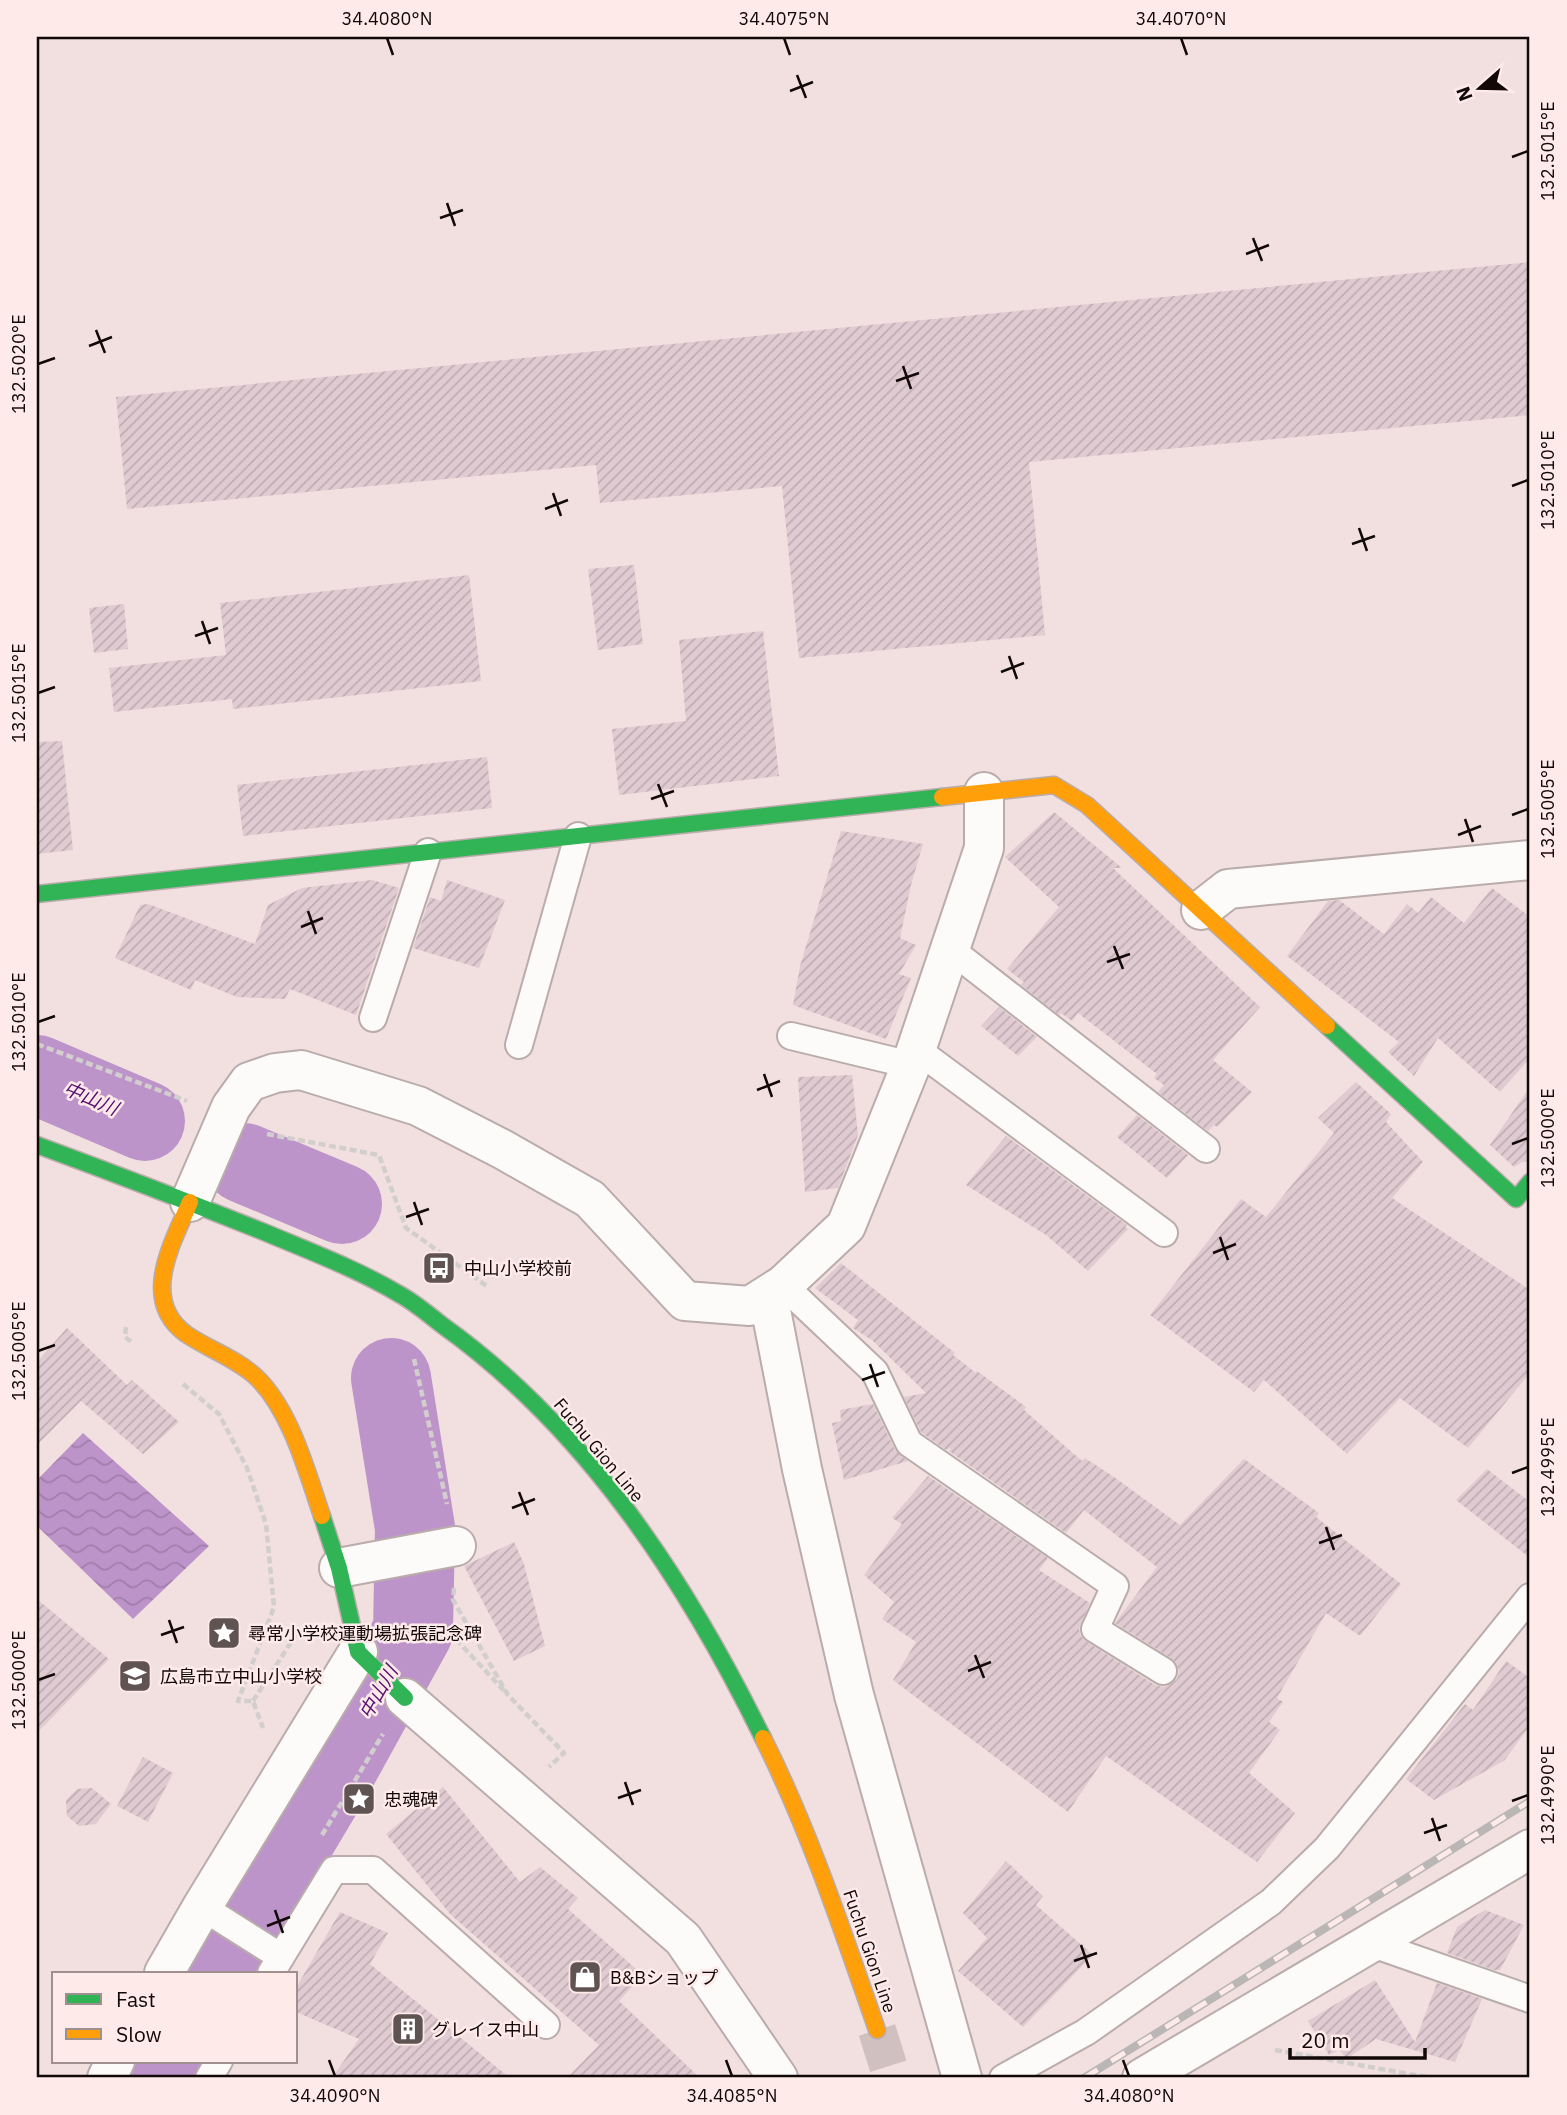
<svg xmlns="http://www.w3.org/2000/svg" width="1567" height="2115" font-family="'IBM Plex Sans','Noto Sans JP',sans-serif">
	<defs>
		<pattern id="water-waves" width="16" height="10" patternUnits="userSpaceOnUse" patternTransform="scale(1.75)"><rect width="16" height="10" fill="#bd94ca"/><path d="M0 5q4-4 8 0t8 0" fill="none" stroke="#a17eac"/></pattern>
		<pattern id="building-hatch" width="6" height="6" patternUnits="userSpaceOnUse" patternTransform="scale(1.75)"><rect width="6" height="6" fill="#e0cbd2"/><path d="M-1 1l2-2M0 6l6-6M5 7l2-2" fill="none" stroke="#bfadb3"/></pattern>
	</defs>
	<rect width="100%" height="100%" fill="#f1e0df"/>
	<path fill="url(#water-waves)" d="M83,1433L209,1546L133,1619L37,1526V1480Z"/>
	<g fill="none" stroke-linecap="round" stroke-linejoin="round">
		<path stroke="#bd94ca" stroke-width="80" d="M37,1075L145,1121
			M244,1163L342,1204
			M215,1973L338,1767L413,1631L415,1528L391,1378
			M153,2078L163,2061"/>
	</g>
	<path fill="url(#building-hatch)" d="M1530,262V415L1029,462L1045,635L799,658L782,486L600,503L596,465L127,509L116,397Z
		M634,565L643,644L598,650L588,569Z
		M469,575L481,681L233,709L232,699L114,712L109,668L226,655L220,603Z
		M124,604L128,649L94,653L89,608Z
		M763,631L779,776L619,795L612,729L686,721L679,640Z
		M62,741L73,850L37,854V742Z
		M487,757L492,808L243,836L237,785Z
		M1054,812L1122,868H1113L1260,1007L1213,1060L1252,1092L1217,1127L1214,1125L1208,1131L1158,1092L1164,1085L1154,1078L1157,1074L1078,1013L1072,1021L1061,1013L1059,1015L1021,985L1024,982L1007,969L1059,907L1005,857Z
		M841,831L923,844L911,885L900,938L916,945L899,974L911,978L886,1039L793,1005L800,966Z
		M372,880L399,888L356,1015L290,989L285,999L237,997L195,980L191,990L115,958L140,905L148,904L255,944L268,905L302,888Z
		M447,880L505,900L479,968L413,948L430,897L441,901Z
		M1492,888L1530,917V1058L1500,1092L1438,1038L1414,1076L1388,1052L1399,1042L1287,956L1328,901L1339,900L1384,934L1407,904L1418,913L1431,897L1464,923Z
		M999,1007L1037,1037L1018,1056L981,1026Z
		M852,1075L858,1135L838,1188L805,1192L798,1077Z
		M1356,1082L1391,1114L1386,1122L1423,1162L1392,1198L1530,1290V1373L1468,1448L1400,1398L1347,1454L1264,1380L1254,1392L1150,1315L1241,1199L1266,1217L1334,1133L1318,1118Z
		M1530,1087V1161L1522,1162L1514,1167L1490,1145Z
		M1137,1115L1188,1155L1167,1178L1117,1137Z
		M1006,1136L1127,1225L1125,1227L1128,1229L1088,1271L1046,1235L966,1185Z
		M841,1263L955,1353L953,1355L976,1373L977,1371L1026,1407L1024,1410L1082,1461L1085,1458L1114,1477L1180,1525L1244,1459L1319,1513L1316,1517L1401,1584L1360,1636L1326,1613L1277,1698L1283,1702L1269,1722L1280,1730L1249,1773L1295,1813L1257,1862L1106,1756L1068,1812L893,1680L916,1642L882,1619L894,1602L864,1575L902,1524L892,1518L928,1476L1048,1558L1039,1570L1090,1603L1079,1629L1081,1636L1087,1642L1155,1685L1163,1687L1171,1684L1177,1679L1179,1671L1176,1663L1171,1658L1115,1623L1157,1567L1084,1510L1066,1533L949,1451L951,1448L946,1450L921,1432L904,1397L926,1393L872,1340L853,1328L858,1320L815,1288Z
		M67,1328L127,1385L132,1380L179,1422L143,1454L81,1401L37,1445V1362Z
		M873,1404L895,1450L908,1461L844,1480L832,1423L841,1421L840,1410Z
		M1487,1469L1530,1502V1558L1456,1500Z
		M514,1542L524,1564L545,1646L514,1661L464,1566Z
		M37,1599L109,1659L37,1733Z
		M1506,1661L1530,1678V1725L1505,1760L1434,1800L1406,1779L1465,1704L1473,1710Z
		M143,1757L173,1773L148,1822L117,1806Z
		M443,1787L520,1882L540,1867L578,1898L568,1909L643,1975L619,2001L700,2078H567L599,2045L450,1914L386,1834Z
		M92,1788L111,1804L96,1824L79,1826L67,1816L66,1800L77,1789Z
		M1006,1861L1043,1896L1036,1905L1093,1955L1023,2027L958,1971L987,1938L963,1913Z
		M1485,1910L1524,1925L1500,1970H1494L1447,1953L1457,1927Z
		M340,1912L388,1933L370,1964L510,2078H332L359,2039L296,2012V1988Z
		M1375,1980L1415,2042L1437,1983L1482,1999L1455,2062L1376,2039L1346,2059L1340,2050L1329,2055L1308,2021Z"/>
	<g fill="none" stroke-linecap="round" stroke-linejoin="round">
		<path stroke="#d0c0bf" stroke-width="38" stroke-dasharray="38 19" stroke-linecap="butt" d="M877,2030L892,2078"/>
		<defs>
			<path id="lane" d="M950,949L1206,1149
				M373,1018L428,852
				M791,1036L911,1065
				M519,1045L578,836
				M916,1049L1164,1233
				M783,1285L875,1372L909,1443L1115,1586L1095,1629L1163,1671
				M202,1907L281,1957
				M1370,1943L1530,1999
				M271,1973L334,1870H373L546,2025
				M209,2078L219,2061
				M1003,2078L1086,2032L1271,1902L1327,1848L1530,1597"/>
			<path id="street" d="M1201,910L1228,889L1530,860
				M190,1202L231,1107L249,1082L275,1073L301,1070L418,1106L502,1149L590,1199L685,1301L750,1306L783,1285L846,1226L911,1065L984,848V792
				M768,1295L802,1469L854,1695L962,2078
				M339,1568L456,1546
				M405,1698L683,1939L778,2078
				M164,1973L202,1907L358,1652
				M107,2078L115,2061
				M1142,2078L1530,1849"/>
			<path id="fast" d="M37,894L942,797
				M1327,1026L1516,1199L1530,1182
				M37,1145C113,1173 189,1202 264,1232C309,1251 357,1269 399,1294C414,1302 428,1314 442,1325C586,1428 686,1581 763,1738
				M322,1516L339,1568L358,1652L405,1698"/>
			<path id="slow" d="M942,797L1054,785L1087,805L1327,1026
				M190,1202C173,1242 139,1300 186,1334C208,1349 235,1358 255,1376C290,1408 307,1472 322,1516
				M763,1738C810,1832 843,1932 877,2030"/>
		</defs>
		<use href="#lane" stroke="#b9acab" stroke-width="30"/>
		<use href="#street" stroke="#b9acab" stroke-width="42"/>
		<use href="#fast" stroke="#b9acab" stroke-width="19"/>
		<use href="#slow" stroke="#b9acab" stroke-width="19"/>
		<path stroke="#d3cece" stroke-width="4.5" stroke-dasharray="7 3.5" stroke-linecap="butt" d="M37,1044L187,1101
			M267,1134L379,1155L406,1228L488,1287
			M126,1327L125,1337L133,1343
			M414,1359L447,1504
			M183,1384L219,1414L247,1468L266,1524L274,1607L238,1701H253L263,1728
			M454,1588L453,1600L508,1695L564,1753L549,1767
			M322,1835L383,1734
			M1275,2050L1432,2078"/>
		<use href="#lane" stroke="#fdfafa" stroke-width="26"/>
		<use href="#street" stroke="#fdfafa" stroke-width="38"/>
		<use href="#fast" stroke="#30b455" stroke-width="16"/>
		<use href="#slow" stroke="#ff9f0a" stroke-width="16"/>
		<defs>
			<path id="rail" d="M1084,2078L1530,1801"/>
		</defs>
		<use href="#rail" stroke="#b9b6b5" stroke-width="8"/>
		<use href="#rail" stroke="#fdeae9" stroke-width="5" stroke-dasharray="16" stroke-linecap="butt"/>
		<path stroke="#d3cece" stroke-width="4.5" stroke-dasharray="7 3.5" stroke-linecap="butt" d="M253,1701L297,1633L453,1636L508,1695"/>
	</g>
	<path fill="none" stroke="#120808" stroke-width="2.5" d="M387,38L393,55M784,38L790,55M1181,38L1187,55M797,75L806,98M790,91L813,82M1512,157L1528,151M447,203L455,226M440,218L463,210M1253,238L1262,261M1246,254L1269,245M96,330L105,353M89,346L112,337M38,364L55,358M903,366L911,389M896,381L919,373M1512,486L1528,480M553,493L561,516M545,509L568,500M1359,528L1367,551M1352,544L1375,536M202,621L210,644M195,636L218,628M1009,656L1017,679M1001,672L1024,663M38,693L55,687M658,784L667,807M651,799L674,791M1512,815L1528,809M1465,819L1473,842M1458,835L1481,826M308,911L316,934M301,927L323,918M1114,946L1123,969M1107,962L1130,954M38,1022L55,1016M764,1074L772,1097M757,1090L780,1081M1512,1144L1528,1138M414,1202L422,1225M406,1217L429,1209M1220,1237L1228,1260M1213,1253L1236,1244M38,1351L55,1345M870,1364L878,1387M862,1380L885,1372M1512,1473L1528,1467M519,1492L528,1515M512,1508L535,1499M1326,1527L1334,1550M1319,1543L1342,1535M169,1620L177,1643M161,1635L184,1627M975,1655L984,1678M968,1671L991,1662M38,1680L55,1674M625,1782L633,1805M618,1798L641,1790M1512,1801L1528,1795M1432,1818L1440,1841M1424,1833L1447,1825M275,1910L283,1933M267,1926L290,1917M1081,1945L1089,1968M1074,1961L1097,1953M329,2060L335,2076M726,2060L732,2076M1123,2060L1129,2076"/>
	<defs>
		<symbol id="bus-square" viewBox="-11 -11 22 22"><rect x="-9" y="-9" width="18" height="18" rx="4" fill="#605453" stroke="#fdeae9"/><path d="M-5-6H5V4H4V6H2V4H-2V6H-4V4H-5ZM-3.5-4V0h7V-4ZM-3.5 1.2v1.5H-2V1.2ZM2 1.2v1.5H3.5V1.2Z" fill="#fff"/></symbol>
		<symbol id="sight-square" viewBox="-11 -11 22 22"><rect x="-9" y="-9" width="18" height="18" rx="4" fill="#605453" stroke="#fdeae9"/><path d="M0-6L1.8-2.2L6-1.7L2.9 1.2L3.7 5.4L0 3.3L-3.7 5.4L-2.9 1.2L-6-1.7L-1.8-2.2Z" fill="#fff"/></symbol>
		<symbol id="school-square" viewBox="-11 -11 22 22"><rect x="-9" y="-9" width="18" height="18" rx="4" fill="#605453" stroke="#fdeae9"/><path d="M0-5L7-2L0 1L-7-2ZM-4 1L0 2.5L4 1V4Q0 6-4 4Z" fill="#fff"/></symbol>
		<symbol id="shop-square" viewBox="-11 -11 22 22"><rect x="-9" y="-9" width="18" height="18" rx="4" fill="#605453" stroke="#fdeae9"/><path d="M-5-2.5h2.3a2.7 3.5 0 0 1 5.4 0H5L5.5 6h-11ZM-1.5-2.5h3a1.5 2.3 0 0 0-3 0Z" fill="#fff"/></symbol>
		<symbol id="building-square" viewBox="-11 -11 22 22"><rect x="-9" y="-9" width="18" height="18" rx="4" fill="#605453" stroke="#fdeae9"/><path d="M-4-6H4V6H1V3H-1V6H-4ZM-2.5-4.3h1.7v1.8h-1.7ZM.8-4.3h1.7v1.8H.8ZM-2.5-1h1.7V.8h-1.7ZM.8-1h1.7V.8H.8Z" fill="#fff"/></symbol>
	</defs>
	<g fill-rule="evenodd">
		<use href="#bus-square" x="420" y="1249" width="38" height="38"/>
		<use href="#sight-square" x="205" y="1614" width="38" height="38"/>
		<use href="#school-square" x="116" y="1657" width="38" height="38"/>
		<use href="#sight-square" x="340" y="1780" width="38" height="38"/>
		<use href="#shop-square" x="566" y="1958" width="38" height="38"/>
		<use href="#building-square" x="389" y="2010" width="38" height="38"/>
	</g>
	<g text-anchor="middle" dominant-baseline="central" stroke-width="5" stroke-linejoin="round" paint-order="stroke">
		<g font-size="18" fill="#120808" stroke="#fdeae9" text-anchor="start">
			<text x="464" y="1268">中山小学校前</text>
			<text x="248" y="1633">尋常小学校運動場拡張記念碑</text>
			<text x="160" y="1676">広島市立中山小学校</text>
			<text x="384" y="1799">忠魂碑</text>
			<text x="610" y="1977">B&amp;Bショップ</text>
			<text x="432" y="2029">グレイス中山</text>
		</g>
		<g font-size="18" fill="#120808" stroke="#fdeae9">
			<text transform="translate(599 1450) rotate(50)">Fuchu Gion Line</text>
			<text transform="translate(870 1951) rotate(71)">Fuchu Gion Line</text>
		</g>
		<g font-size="19" font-style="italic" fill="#550e70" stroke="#fdeae9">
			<text transform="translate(91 1098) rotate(23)">中山川</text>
			<text transform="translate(378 1692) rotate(-60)">中山川</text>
		</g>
	</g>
	<rect width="1567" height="2115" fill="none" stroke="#fdeae9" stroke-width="77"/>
	<rect x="52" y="1972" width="245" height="91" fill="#fdeae9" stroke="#9f908f" stroke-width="2"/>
	<rect x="66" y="1994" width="35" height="10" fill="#30b455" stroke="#9f908f" stroke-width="2"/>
	<text x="116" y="2007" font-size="21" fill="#120808">Fast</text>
	<rect x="66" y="2029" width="35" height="10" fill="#ff9f0a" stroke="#9f908f" stroke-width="2"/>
	<text x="116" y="2042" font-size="21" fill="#120808">Slow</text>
	<g transform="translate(1480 88) rotate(250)" stroke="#fdeae9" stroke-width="5" paint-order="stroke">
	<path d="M0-5L12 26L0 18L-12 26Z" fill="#120808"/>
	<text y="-10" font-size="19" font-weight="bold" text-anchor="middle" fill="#120808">N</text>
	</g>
	<path d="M1290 2048v10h135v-10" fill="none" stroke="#120808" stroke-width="3.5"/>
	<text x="1301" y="2048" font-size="21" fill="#120808" stroke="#fdeae9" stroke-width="5" paint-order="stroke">20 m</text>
	<rect x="38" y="38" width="1490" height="2038" fill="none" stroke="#120808" stroke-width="2.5"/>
	<g font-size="18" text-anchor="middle" fill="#120808">
		<text x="387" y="25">34.4080°N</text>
		<text x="784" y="25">34.4075°N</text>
		<text x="1181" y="25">34.4070°N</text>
		<text transform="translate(1548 151) rotate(-90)" y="6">132.5015°E</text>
		<text transform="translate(19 364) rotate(-90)" y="6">132.5020°E</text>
		<text transform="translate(1548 480) rotate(-90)" y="6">132.5010°E</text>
		<text transform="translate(19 693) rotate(-90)" y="6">132.5015°E</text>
		<text transform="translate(1548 809) rotate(-90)" y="6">132.5005°E</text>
		<text transform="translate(19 1022) rotate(-90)" y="6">132.5010°E</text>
		<text transform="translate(1548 1138) rotate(-90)" y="6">132.5000°E</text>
		<text transform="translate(19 1351) rotate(-90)" y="6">132.5005°E</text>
		<text transform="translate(1548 1467) rotate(-90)" y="6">132.4995°E</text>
		<text transform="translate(19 1680) rotate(-90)" y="6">132.5000°E</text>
		<text transform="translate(1548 1795) rotate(-90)" y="6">132.4990°E</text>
		<text x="335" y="2102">34.4090°N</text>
		<text x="732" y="2102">34.4085°N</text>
		<text x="1129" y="2102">34.4080°N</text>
	</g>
</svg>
